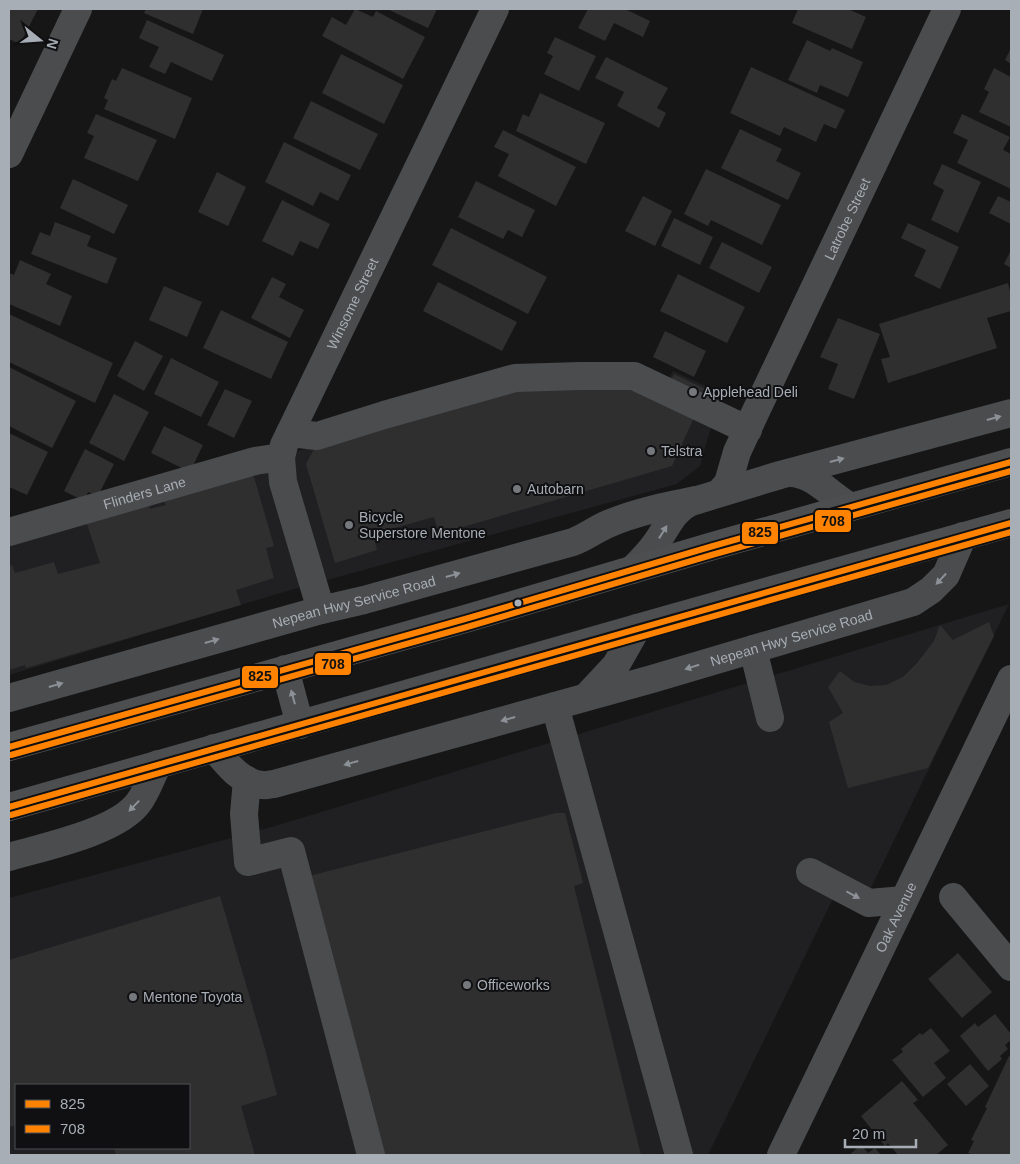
<svg xmlns="http://www.w3.org/2000/svg" width="1020" height="1164" font-family="Helvetica,sans-serif">
	<rect width="100%" height="100%" fill="#161616"/>
	<path fill="#202022" fill-rule="evenodd" d="M673,371L723,394L707,440L700,466L677,484L287,591L9,675V536L240,470L304,449L314,448L664,387Z
		M1009,604L868,894L843,878L708,1155H9V898L275,826ZM16,1085H189V1148H16Z"/>
	<path fill="#2f2f30" d="M9,9H38L20,44L9,39Z
		M146,9H203L193,34L144,13Z
		M355,9L373,17L376,11L425,37L403,79L322,36L332,17L346,25Z
		M387,9H437L428,28Z
		M588,9H625L650,21L643,37L614,23L605,41L578,28Z
		M798,9H848L866,17L852,49L792,23Z
		M147,20L224,55L212,81L171,62L165,74L149,67L159,47L139,38Z
		M555,37L596,56L579,91L544,74L553,56L547,53Z
		M807,40L830,51L832,48L863,62L848,97L820,85L817,93L788,80Z
		M1011,48V64L1005,60Z
		M341,54L403,85L384,124L322,93Z
		M606,57L668,88L657,108L666,113L659,128L617,106L624,92L595,78Z
		M751,67L845,110L836,129L824,124L816,142L784,127L780,136L730,113Z
		M122,68L192,98L175,139L104,109L108,100L104,98L112,79L116,81Z
		M994,68L1011,77V127L979,112L989,92L984,89Z
		M540,93L605,123L586,164L516,131L523,114L529,117Z
		M311,101L378,134L360,170L293,138Z
		M96,114L157,140L138,181L84,158L94,136L87,133Z
		M962,114L1010,137L1003,150L1011,154V189L957,163L968,140L953,133Z
		M740,129L782,149L776,161L801,173L788,200L721,168Z
		M503,130L576,167L556,206L498,176L509,154L494,147Z
		M284,142L351,175L338,201L320,192L313,206L265,182Z
		M942,164L981,182L958,233L931,220L944,190L933,184Z
		M706,169L781,205L762,245L711,220L708,226L684,214Z
		M217,172L246,187L228,226L198,212Z
		M73,179L128,205L114,234L60,208Z
		M476,181L535,210L522,237L508,230L503,239L458,217Z
		M643,196L672,211L655,246L625,231Z
		M998,196L1011,202V224L989,213Z
		M282,200L330,224L318,249L300,241L293,256L262,241Z
		M674,218L713,237L700,265L661,246Z
		M55,222L91,236L87,246L117,258L107,284L31,254L40,232L50,236Z
		M908,223L959,247L940,289L914,276L926,250L901,238Z
		M451,228L547,277L528,314L432,265Z
		M722,242L772,267L759,293L709,268Z
		M1011,250V268L1004,264Z
		M20,260L51,274L46,284L72,296L60,326L9,304V273L14,275Z
		M678,274L745,307L727,343L660,311Z
		M272,277L286,284L279,297L304,310L290,338L251,318Z
		M438,282L517,322L502,351L423,311Z
		M1008,283L1011,295V311L987,318L997,348L888,383L881,359L890,357L879,324Z
		M164,286L202,302L187,337L149,320Z
		M221,310L288,342L271,379L203,348Z
		M9,314L113,363L95,403L9,362Z
		M838,318L880,334L854,399L828,389L838,364L820,357Z
		M665,331L706,351L694,377L653,357Z
		M135,341L163,356L144,391L117,376Z
		M171,358L219,382L201,417L154,394Z
		M9,367L76,401L52,448L9,426Z
		M674,374L718,395L712,409L667,388Z
		M633,380L697,411L672,466L439,534L434,517L373,534L377,550L335,563L306,464L314,449L532,386L533,391L565,382Z
		M225,389L252,401L234,438L207,425Z
		M114,394L149,412L124,461L89,443Z
		M164,426L203,445L190,472L151,453Z
		M9,433L48,452L27,495L9,487Z
		M85,449L114,464L98,496L88,492L84,501L64,491Z
		M240,470L254,477L274,546L266,548L274,578L236,590L241,605L26,668L25,665L9,670V566L12,565L15,573L54,562L58,574L100,563L84,515L147,496L150,509L166,505L164,501Z
		M989,622L994,636L928,768L848,788L829,722L843,713L828,687L840,671L854,682L870,686L886,685L903,677L917,663L934,641L940,625L953,640Z
		M556,813H565L583,883L574,886L641,1155H378L309,876Z
		M220,896L265,1049L277,1095L241,1106L255,1155H116L114,1148H189V1085H16V1125L9,1127V960Z
		M958,953L992,992L962,1018L928,979Z
		M995,1014L1011,1034V1040L1005,1045L1008,1049L1000,1056L1002,1059L988,1071L960,1036L975,1023L978,1027Z
		M931,1028L950,1051L934,1063L946,1078L923,1097L892,1060L903,1052L901,1049L920,1033L922,1035Z
		M1009,1056L1011,1057V1155H973L968,1153L974,1141L971,1140L987,1108L985,1107Z
		M970,1064L989,1086L966,1106L947,1084Z
		M902,1081L918,1100L913,1103L948,1145L936,1155H898L888,1143L885,1146L861,1116Z
		M861,1145L868,1153L875,1148L881,1155H849Z"/>
	<g fill="none" stroke-linecap="round" stroke-linejoin="round">
		<g stroke="#4a4c4e" stroke-width="28">
			<path d="M9,154L78,9"/>
			<path d="M290,433L317,436L384,415L515,378L580,376H634L748,430"/>
			<path d="M790,473C813,473 831,496 851,507"/>
			<path id="s1" d="M720,492L728,483L737,452L756,411L947,9"/>
			<path id="s2" d="M9,532L255,461L281,457"/>
			<path d="M632,570C641,561 649,553 656,543C667,528 673,510 691,502L780,475L1011,413"/>
			<path id="s3" d="M321,610L283,482L281,457L284,445L495,9"/>
			<path d="M753,649L770,718"/>
			<path d="M587,696L616,665L637,628"/>
			<path id="s4" d="M9,698L321,610L364,600L573,542C586,537 596,529 608,524C636,512 666,506 696,500"/>
			<path d="M555,706L679,1155"/>
			<path id="s5" d="M214,748C226,763 241,783 262,785C266,786 271,784 274,784L652,679L913,602L931,590L946,575L963,536"/>
			<path d="M247,780L244,814L248,862L291,851L371,1155"/>
			<path d="M9,857C43,847 118,832 139,802C147,791 152,776 158,764"/>
			<path d="M810,872L869,903L904,900"/>
			<path d="M953,897L1011,967"/>
			<path id="s6" d="M781,1155L1011,679"/>
		</g>
		<path stroke="#4c4e50" stroke-width="28" d="M285,669L300,725
			M9,747L465,619L713,546L1011,462
			M9,807L669,619L1011,523"/>
		<defs>
			<path id="bus-1" d="M9,747L465,619L713,546L1011,462
				M9,807L1011,523"/>
			<path id="bus-2" d="M11,755L467,627L715,554L1011,471
				M11,815L1011,532"/>
		</defs>
		<use href="#bus-1" stroke="#101012" stroke-width="10"/>
		<use href="#bus-2" stroke="#101012" stroke-width="10"/>
		<use href="#bus-1" stroke="#ff8200" stroke-width="6"/>
		<use href="#bus-2" stroke="#ff8200" stroke-width="6"/>
	</g>
	<defs><path id="oneway-solid" d="M-6-.8H1V-3.2L6.5 0L1 3.2V.8H-6Z" transform="scale(1.25)"/></defs>
	<g fill="#8c9197">
		<use href="#oneway-solid" transform="translate(994 418) rotate(-15)"/>
		<use href="#oneway-solid" transform="translate(837 460) rotate(-15)"/>
		<use href="#oneway-solid" transform="translate(663 532) rotate(-58)"/>
		<use href="#oneway-solid" transform="translate(453 575) rotate(-16)"/>
		<use href="#oneway-solid" transform="translate(941 579) rotate(133)"/>
		<use href="#oneway-solid" transform="translate(212 641) rotate(-16)"/>
		<use href="#oneway-solid" transform="translate(692 667) rotate(163)"/>
		<use href="#oneway-solid" transform="translate(56 685) rotate(-16)"/>
		<use href="#oneway-solid" transform="translate(293 697) rotate(-105)"/>
		<use href="#oneway-solid" transform="translate(508 719) rotate(164)"/>
		<use href="#oneway-solid" transform="translate(351 763) rotate(164)"/>
		<use href="#oneway-solid" transform="translate(134 806) rotate(134)"/>
		<use href="#oneway-solid" transform="translate(853 895) rotate(28)"/>
	</g>
	<g fill="#75797e" stroke="#101012" stroke-width="2">
		<circle cx="693" cy="392" r="5"/>
		<circle cx="651" cy="451" r="5"/>
		<circle cx="517" cy="489" r="5"/>
		<circle cx="349" cy="525" r="5"/>
		<circle cx="467" cy="985" r="5"/>
		<circle cx="133" cy="997" r="5"/>
	</g>
	<circle fill="#a8aeb6" stroke="#101012" stroke-width="2" cx="518" cy="603" r="4.5"/>
	<g text-anchor="middle" dominant-baseline="central" stroke-width="4" stroke-linejoin="round" paint-order="stroke">
		<g font-size="14" fill="#a8aeb6" stroke="#101012">
			<text stroke="none"><textPath href="#s1" startOffset="302">Latrobe Street</textPath></text>
			<text stroke="none"><textPath href="#s3" startOffset="328">Winsome Street</textPath></text>
			<text stroke="none"><textPath href="#s2" startOffset="141">Flinders Lane</textPath></text>
			<text stroke="none"><textPath href="#s4" startOffset="358">Nepean Hwy Service Road</textPath></text>
			<text stroke="none"><textPath href="#s5" startOffset="612">Nepean Hwy Service Road</textPath></text>
			<text stroke="none"><textPath href="#s6" startOffset="264">Oak Avenue</textPath></text>
		</g>
		<g font-size="14" fill="#a8aeb6" stroke="#101012" text-anchor="start">
			<text x="703" y="392">Applehead Deli</text>
			<text x="661" y="451">Telstra</text>
			<text x="527" y="489">Autobarn</text>
			<text x="359" y="517">Bicycle<tspan x="359" dy="16">Superstore Mentone</tspan></text>
			<text x="477" y="985">Officeworks</text>
			<text x="143" y="997">Mentone Toyota</text>
		</g>
	</g>
	<g stroke="#101012" stroke-width="2">
		<rect x="814" y="509" width="38" height="24" rx="5" fill="#ff8200"/>
		<rect x="741" y="521" width="38" height="24" rx="5" fill="#ff8200"/>
		<rect x="314" y="652" width="38" height="24" rx="5" fill="#ff8200"/>
		<rect x="241" y="665" width="38" height="24" rx="5" fill="#ff8200"/>
	</g>
	<g font-size="14" text-anchor="middle" font-weight="bold" fill="#111">
		<text x="833" y="526">708</text>
		<text x="760" y="537">825</text>
		<text x="333" y="669">708</text>
		<text x="260" y="681">825</text>
	</g>
	<rect width="1020" height="1164" fill="none" stroke="#a8aeb6" stroke-width="20"/>
	<rect x="15" y="1084" width="175" height="65" fill="#101012" stroke="#4d4f54"/>
	<rect x="25" y="1100" width="25" height="8" fill="#ff8200" stroke="#4d4f54"/>
	<text x="60" y="1109" font-size="15" fill="#a8aeb6">825</text>
	<rect x="25" y="1125" width="25" height="8" fill="#ff8200" stroke="#4d4f54"/>
	<text x="60" y="1134" font-size="15" fill="#a8aeb6">708</text>
	<g transform="translate(40 40) rotate(107)" stroke="#101012" stroke-width="4" paint-order="stroke">
	<path d="M0-4L9 19L0 12L-9 19Z" fill="#a8aeb6"/>
	<text y="-8" font-size="14" font-weight="bold" text-anchor="middle" fill="#a8aeb6">N</text>
	</g>
	<path d="M845 1139v8h71v-8" fill="none" stroke="#a8aeb6" stroke-width="2.5"/>
	<text x="852" y="1139" font-size="15" fill="#a8aeb6" stroke="#101012" stroke-width="4" paint-order="stroke">20 m</text>
</svg>
